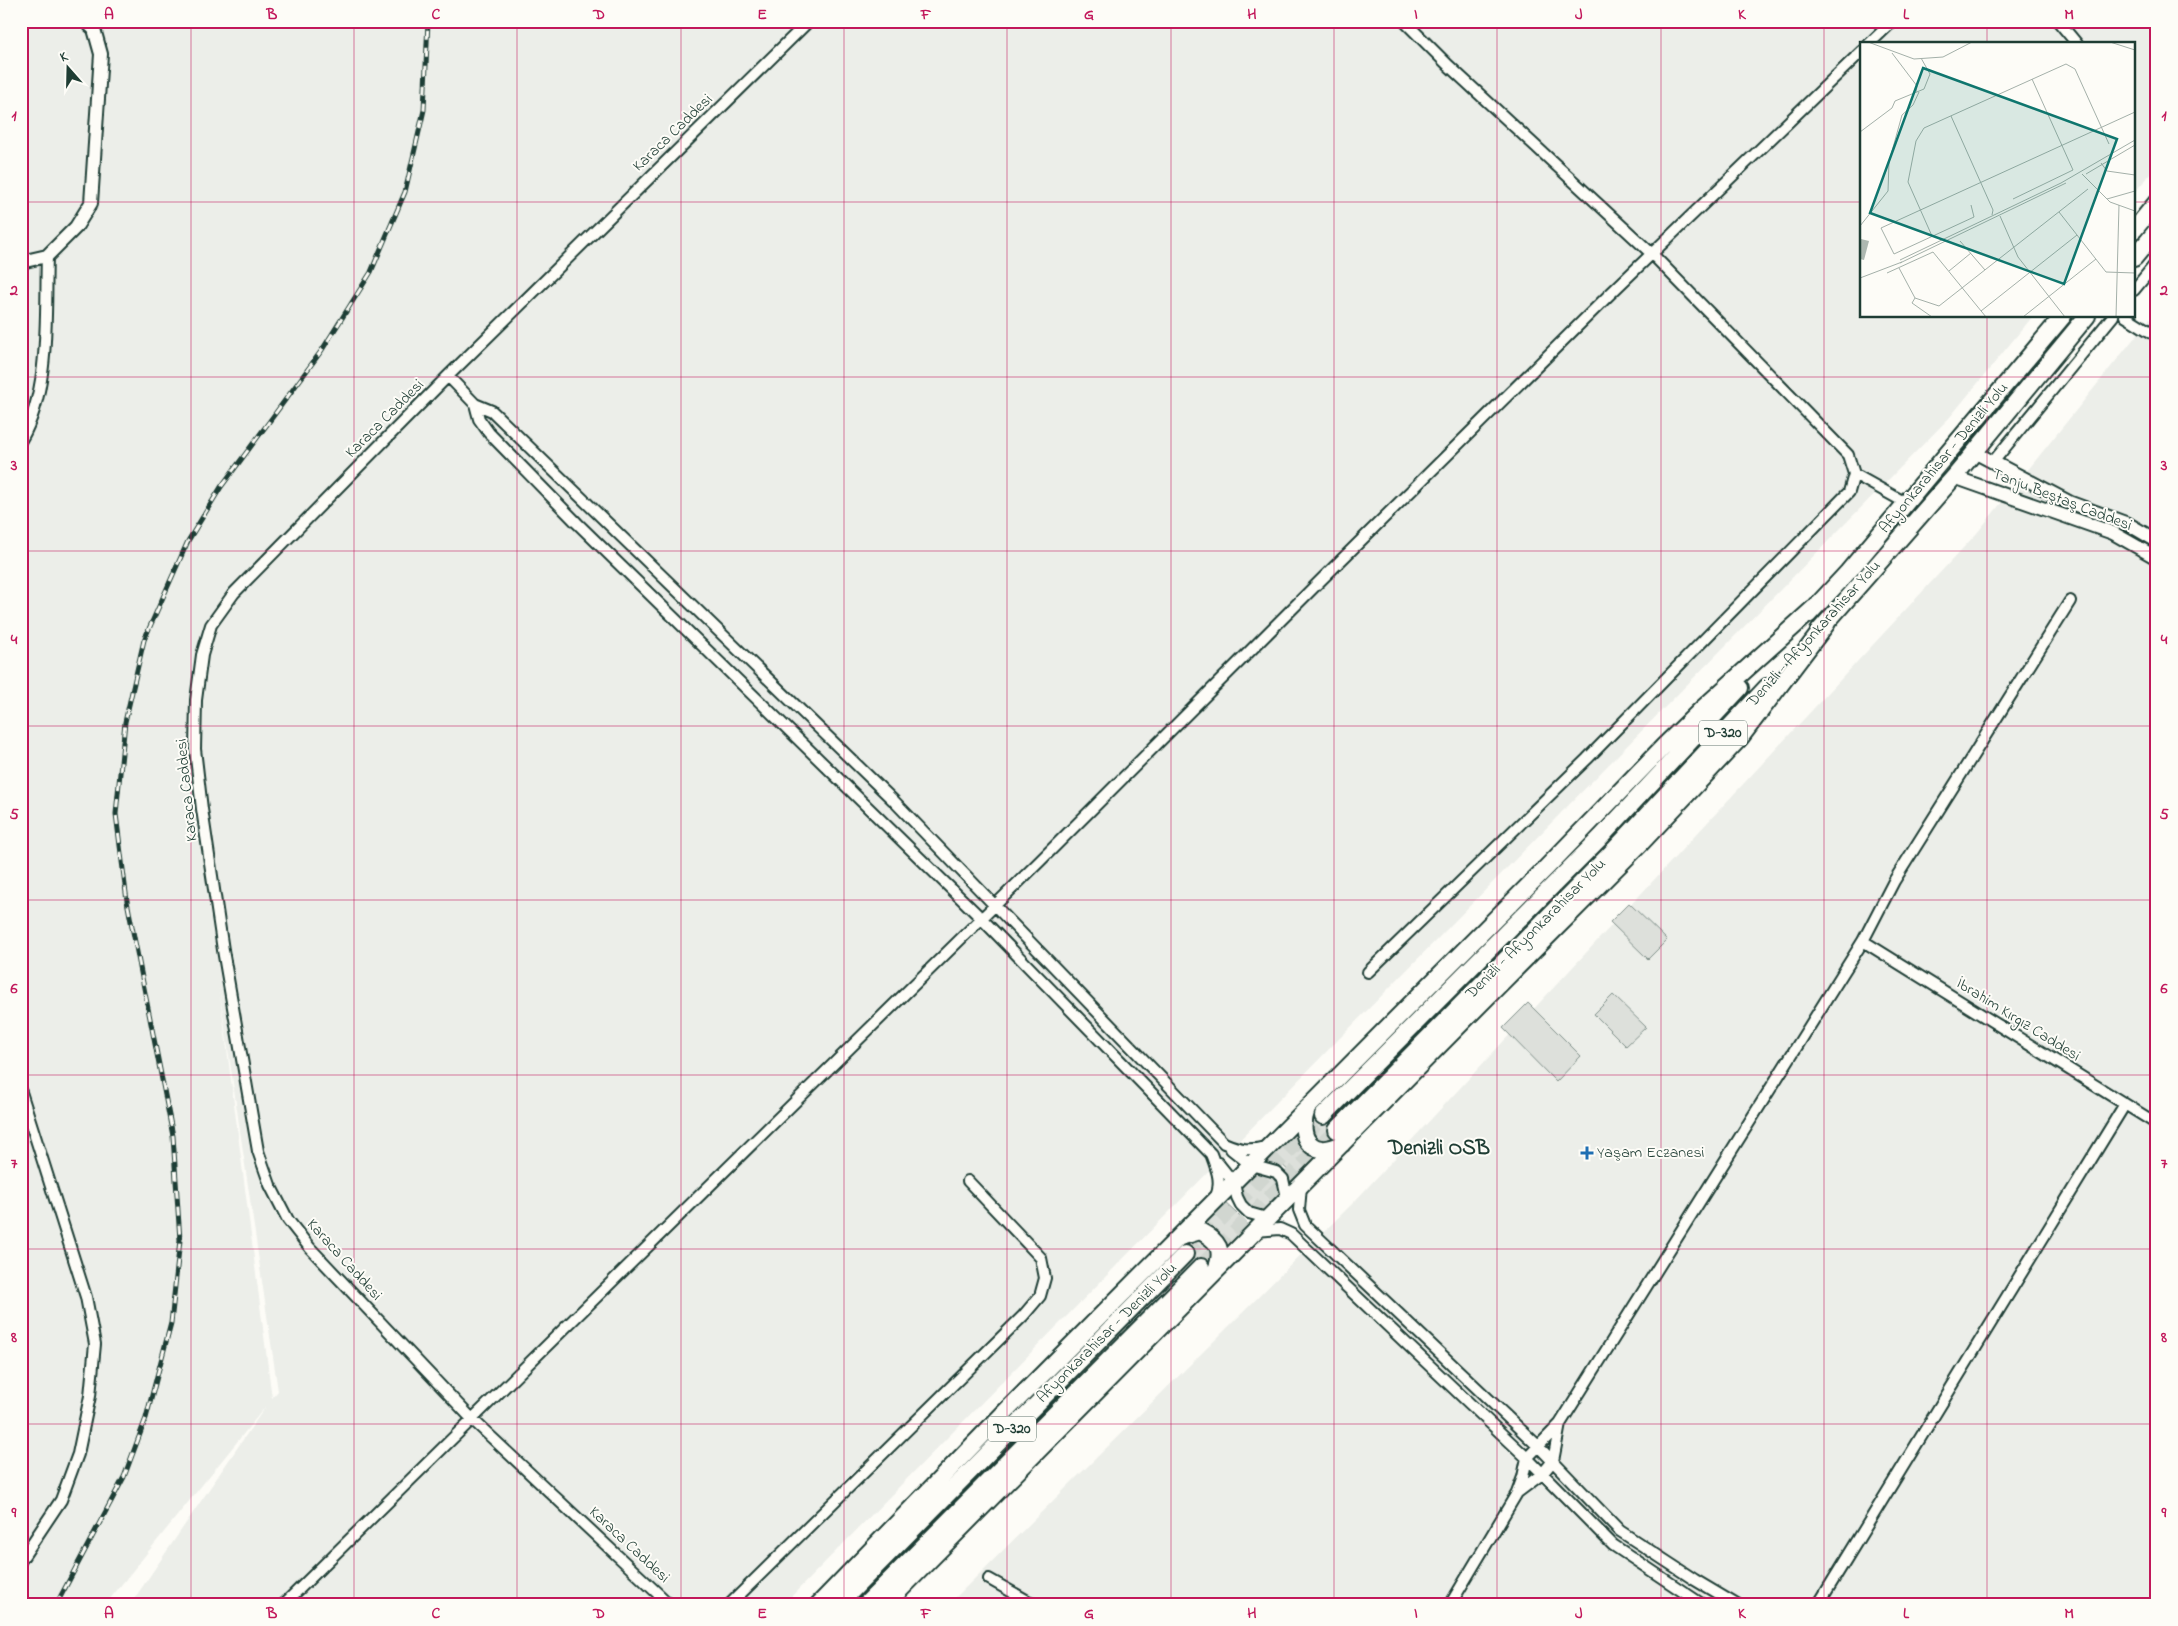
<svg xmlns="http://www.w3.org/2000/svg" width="2178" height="1626" font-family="'Indie Flower',sans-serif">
	<rect width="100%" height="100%" fill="#fdfcf7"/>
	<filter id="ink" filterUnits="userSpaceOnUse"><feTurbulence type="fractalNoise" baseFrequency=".02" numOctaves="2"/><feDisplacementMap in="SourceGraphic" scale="10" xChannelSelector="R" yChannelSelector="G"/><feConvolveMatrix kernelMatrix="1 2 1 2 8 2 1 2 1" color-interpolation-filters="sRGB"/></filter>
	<g filter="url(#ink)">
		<path fill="#eceee9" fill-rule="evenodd" d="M21,21H2157V166L2134,193V44H1862V316H2033L1950,417L783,1605H130L266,1406L105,1605H21ZM219,987L278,1391L272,1398Z
			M2157,310V1605H948L1354,1202L1977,533Z"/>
		<path fill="#dde0db" stroke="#7e8e88" d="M1629,903L1667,940L1648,959L1610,922Z
			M1613,995L1646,1027L1626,1046L1594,1014Z
			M1528,1003L1581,1056L1556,1082L1503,1028Z
			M1316,1110L1342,1135L1322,1144L1313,1138L1308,1121Z
			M1296,1127L1324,1155L1298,1180L1271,1154Z
			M1242 1191a18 18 0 1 1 36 0a18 18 0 1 1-36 0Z
			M1223,1201L1251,1227L1227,1251L1199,1226Z
			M1185,1239H1207L1214,1259L1206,1272L1180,1245Z"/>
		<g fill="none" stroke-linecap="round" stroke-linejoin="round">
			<path stroke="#d1d6d0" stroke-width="16" stroke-dasharray="16 8" stroke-linecap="butt" d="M1185,1254L1323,1116
				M1201,1267L1337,1130"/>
			<defs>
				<path id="minor" d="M2058,21L2077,44
					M1869,44L1893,21
					M2134,290L2157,262
					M2125,316L2157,336
					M448,376L475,404L492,411L893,800L1224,1143C1240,1150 1250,1151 1266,1147
					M475,404L479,419L489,433L577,523L981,918L1211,1154C1217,1170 1222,1181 1216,1197
					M21,440C51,389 45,313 47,256
					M1993,462L2113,316
					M1854,474L1906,503
					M1863,941L2157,1124
					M1368,972L1587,759L1849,492L1854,474L1848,455L1652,254L1449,66L1404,21
					M21,1092L86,1297L95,1344L90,1396L78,1454L61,1500L21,1560
					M1231,1149L1251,1165L1276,1172L1283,1179L1288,1202
					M1218,1163L1234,1183L1237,1197L1241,1205L1249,1213L1270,1219
					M1301,1186L1299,1210L1305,1225L1538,1446L1620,1531L1695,1580L1737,1605
					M1256,1231L1280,1229L1291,1234L1527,1458L1613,1545L1703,1605
					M1518,1492L1542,1474L1553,1461L1560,1424
					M989,1579L1035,1605
					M283,1605L1040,861L1321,580L1610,294L1862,51
					M670,1605L473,1420L310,1248L288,1220L270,1185L258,1151L223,950L202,809L195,749L196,700L202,655L211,625L234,593L448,376L809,21
					M729,1605L1023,1316L1040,1296L1045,1278L1041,1258L968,1181
					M1450,1605L1517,1493L1523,1477L1527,1458L1560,1424L1863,941L1894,881L2070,601
					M1818,1605L2125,1104"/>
				<path id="tertiary" d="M21,262L47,256L76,227L91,203L101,54L94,29L85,21
					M1974,452L2071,503L2128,524L2157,541
					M1954,477L2113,533L2157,558"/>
				<path id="trunk" d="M2134,230L2157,202
					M2134,258L2157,230
					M1808,615L1848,572L2063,316
					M1819,631L1954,477L2087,316
					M1307,1109C1296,1138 1312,1159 1342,1144
					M1323,1116L1601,837L1740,688
					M1337,1130L1614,850L1767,687
					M1180,1237L1200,1231C1219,1241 1224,1250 1216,1270
					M818,1605L1005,1412L1547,867L1663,747L1701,710L1814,608
					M838,1605L1185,1254
					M865,1605L1201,1267
					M885,1605L1502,982L1641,843L1740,738L1827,623"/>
			</defs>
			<use href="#minor" stroke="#1f3d34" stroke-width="14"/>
			<use href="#tertiary" stroke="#1f3d34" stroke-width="16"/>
			<use href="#trunk" stroke="#1f3d34" stroke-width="20"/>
			<use href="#minor" stroke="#fdfcf7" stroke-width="10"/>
			<use href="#tertiary" stroke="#fdfcf7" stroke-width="12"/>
			<use href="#trunk" stroke="#fdfcf7" stroke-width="16"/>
			<defs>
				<path id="rail" d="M56,1605L124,1477L146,1418L171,1323L180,1240L173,1136L127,901L116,814L125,722L144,640L188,541L221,487L322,350L371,272L405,192L424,110L428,21"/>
			</defs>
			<use href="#rail" stroke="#1f3d34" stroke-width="5"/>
			<use href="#rail" stroke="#fdfcf7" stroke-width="3" stroke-dasharray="9" stroke-linecap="butt"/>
		</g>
	</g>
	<path fill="none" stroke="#c2185b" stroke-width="1" stroke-opacity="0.55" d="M191,21V1605M354,21V1605M517,21V1605M681,21V1605M844,21V1605M1007,21V1605M1171,21V1605M1334,21V1605M1497,21V1605M1661,21V1605M1824,21V1605M1987,21V44M21,202H1862M2134,202H2157M1987,316V1605M21,377H2157M21,551H2157M21,726H2157M21,900H2157M21,1075H2157M21,1249H2157M21,1424H2157"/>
	<path fill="#1f6fb2" stroke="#fdfcf7" stroke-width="2" d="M1584.5 1145.5h5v5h5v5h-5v5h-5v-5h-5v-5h5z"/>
	<g text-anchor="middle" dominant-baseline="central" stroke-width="4" stroke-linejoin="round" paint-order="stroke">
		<g fill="#fdfcf7" stroke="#62766e" stroke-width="1">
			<rect x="1699" y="720.5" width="48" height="25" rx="4"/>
			<rect x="988" y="1416.5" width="48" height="25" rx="4"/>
		</g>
		<g font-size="15" font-weight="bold" fill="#1f3d34">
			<text x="1723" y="733">D-320</text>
			<text x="1012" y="1429">D-320</text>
		</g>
		<g font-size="16" fill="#1f3d34" stroke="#fdfcf7">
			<text transform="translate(673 133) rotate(-44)">Karaca Caddesi</text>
			<text transform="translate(385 419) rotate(-45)">Karaca Caddesi</text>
			<text transform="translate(1944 458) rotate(-50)">Afyonkarahisar - Denizli Yolu</text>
			<text transform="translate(2062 500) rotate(21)">Tanju Beştaş Caddesi</text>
			<text transform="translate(1814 634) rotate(-48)">Denizli - Afyonkarahisar Yolu</text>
			<text transform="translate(187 790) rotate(-96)">Karaca Caddesi</text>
			<text transform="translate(1536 929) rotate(-45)">Denizli - Afyonkarahisar Yolu</text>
			<text transform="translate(2018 1020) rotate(32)">İbrahim Kırgız Caddesi</text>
			<text transform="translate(344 1260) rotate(48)">Karaca Caddesi</text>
			<text transform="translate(1107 1333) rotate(-45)">Afyonkarahisar - Denizli Yolu</text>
			<text transform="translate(629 1545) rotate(43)">Karaca Caddesi</text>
		</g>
		<g font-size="16" fill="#1f3d34" stroke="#fdfcf7" text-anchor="start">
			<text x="1597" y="1153">Yaşam Eczanesi</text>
		</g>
		<g font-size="21" font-weight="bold" fill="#1f3d34" stroke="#fdfcf7">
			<text x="1439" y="1149">Denizli OSB</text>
		</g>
	</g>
	<g transform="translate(1860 42)">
		<rect width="275" height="275" fill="#fdfcf7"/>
		<path d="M1,197L9,199L4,218L0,217Z" fill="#aeb8b1"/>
		<path fill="none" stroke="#a4b0a9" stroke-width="1" d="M8,0L54,17L83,15L112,0M250,0L275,8M32,11L57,44L56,50M91,74L133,168L132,173M0,90L32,66L35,59L64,47L70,32L61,16M241,121L247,129L275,133M222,132L250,160L275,169M226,132L275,103M201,141L275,98M153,157L213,128L172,37M247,157L275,149M111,163L114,175L34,212L21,186L275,70M199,170L246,230L275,231M140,174L158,215L205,275M0,184L28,149L29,120L42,73L53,63L59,50M72,194L48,140L56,99L64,86L206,22L215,27L249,102M100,199L125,228M40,218L201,141M40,221L206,141M39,226L55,256L79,264L228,147M89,229L111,211M27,231L73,210L126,275M0,236L42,220M55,256L52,261L72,275M121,269L217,193M163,275L236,217M256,275L259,163"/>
		<path fill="#0f766e" fill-opacity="0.15" stroke="#0f766e" stroke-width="2.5" d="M63,26L257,97L204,242L10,171Z"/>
		<rect width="275" height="275" fill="none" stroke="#1f3d34" stroke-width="2.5"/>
	</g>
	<rect width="2178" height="1626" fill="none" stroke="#fdfcf7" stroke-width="55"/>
	<g transform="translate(68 68) rotate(340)" stroke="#fdfcf7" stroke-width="4" paint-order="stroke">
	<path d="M0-4L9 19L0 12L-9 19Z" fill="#1f3d34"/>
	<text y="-8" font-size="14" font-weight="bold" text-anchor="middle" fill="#1f3d34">K</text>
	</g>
	<rect x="28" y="28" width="2122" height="1570" fill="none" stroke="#c2185b" stroke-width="2"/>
	<g font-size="16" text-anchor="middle" font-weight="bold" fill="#c2185b">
		<text x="109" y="19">A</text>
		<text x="272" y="19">B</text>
		<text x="436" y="19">C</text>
		<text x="599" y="19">D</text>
		<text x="762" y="19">E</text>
		<text x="926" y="19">F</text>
		<text x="1089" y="19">G</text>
		<text x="1252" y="19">H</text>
		<text x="1416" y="19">I</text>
		<text x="1579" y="19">J</text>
		<text x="1742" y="19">K</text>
		<text x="1906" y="19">L</text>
		<text x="2069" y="19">M</text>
		<text x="14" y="120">1</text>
		<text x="2164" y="120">1</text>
		<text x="14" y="295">2</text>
		<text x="2164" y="295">2</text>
		<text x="14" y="470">3</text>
		<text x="2164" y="470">3</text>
		<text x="14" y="644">4</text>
		<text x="2164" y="644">4</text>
		<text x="14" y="819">5</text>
		<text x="2164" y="819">5</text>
		<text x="14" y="993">6</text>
		<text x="2164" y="993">6</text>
		<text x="14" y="1168">7</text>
		<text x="2164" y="1168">7</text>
		<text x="14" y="1342">8</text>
		<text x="2164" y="1342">8</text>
		<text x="14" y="1517">9</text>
		<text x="2164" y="1517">9</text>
		<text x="109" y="1618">A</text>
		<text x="272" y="1618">B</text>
		<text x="436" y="1618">C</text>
		<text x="599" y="1618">D</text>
		<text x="762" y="1618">E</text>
		<text x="926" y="1618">F</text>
		<text x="1089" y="1618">G</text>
		<text x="1252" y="1618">H</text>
		<text x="1416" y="1618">I</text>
		<text x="1579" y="1618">J</text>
		<text x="1742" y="1618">K</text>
		<text x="1906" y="1618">L</text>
		<text x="2069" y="1618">M</text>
	</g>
</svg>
